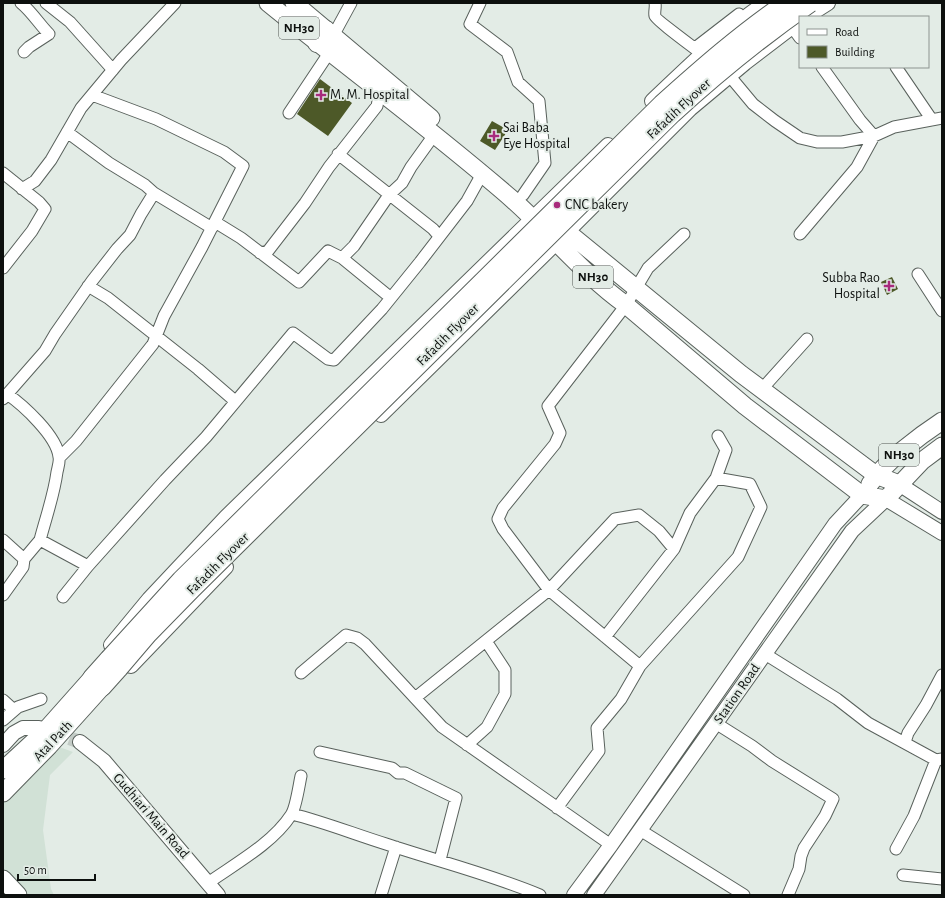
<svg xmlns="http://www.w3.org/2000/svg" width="945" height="898" font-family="'Alegreya Sans',sans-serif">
	<rect width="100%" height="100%" fill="#e3ece6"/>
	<path fill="#d1e1d6" d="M32,737L73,752L50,775L43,830L51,889L54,895H3V759L21,740Z"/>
	<path fill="#4d5928" d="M320,79L352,103L328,136L297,114Z
		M492,121L508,130L495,150L480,141Z
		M892,277L898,289L887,295L881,282Z"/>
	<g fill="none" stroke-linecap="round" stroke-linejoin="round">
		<path stroke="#c3cbc6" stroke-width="14" stroke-dasharray="14 7" stroke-linecap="butt" d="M50,731L80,742"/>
		<defs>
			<path id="minor" d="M21,3C32,12 39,24 49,34L29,47L24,52
				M46,3L70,22L113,70
				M480,3L470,24L507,52L518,82L539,101L545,163L523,195
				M655,3C656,7 654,12 655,16C656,20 700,52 707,58
				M792,27L800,38
				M333,36L351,3
				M695,48L739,14
				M896,67L932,120
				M723,72L733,80L753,104L775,121L800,138L817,142H842L874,136L894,127L942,118
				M289,113L329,53
				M67,132L109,163L145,185L154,193L212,228
				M338,154L433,229L439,236
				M3,173L39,202L45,209L32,231L3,268
				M22,189L35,181L51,160L81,108L121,60L175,3
				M215,222L241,238L299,282L328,251L342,258L391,298
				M800,234L857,167L874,136L860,120L822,67
				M260,253L268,251L305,203L329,167L377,106L380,91
				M342,258L354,246L389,195L402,183L411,167L434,135
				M918,274L942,311
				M88,286L108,298L198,369L235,401
				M762,389L807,339
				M7,394C23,405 57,436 59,457C60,461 58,467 57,472C54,495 46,517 40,540
				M3,399L45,351L55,334L92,281L117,249L130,235L141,214L154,193
				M60,457L76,441L153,344L164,316L202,247L243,166L224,152L156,119L92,95
				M716,478L726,450L718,436
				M3,540L24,559
				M3,595L23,567L24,559L40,540L88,566
				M63,597L88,566L165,480L206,437L293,333L328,359L334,360L382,309L420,262L467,201L482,174
				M765,654L837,699L868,723L936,760L942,759
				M640,666L738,557L761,507L750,484L716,478L690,513L674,549
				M301,673L346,635L357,638L365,644L442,727L611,845
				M415,698L549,590L615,519L639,515L659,531L674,549L605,637
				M3,700L14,710
				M3,720L18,707L41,699
				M717,724L752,746L772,761L833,799L825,816L804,848L801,856L799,869L788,895
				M905,742L908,733L926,705L942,675
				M467,745L487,727L505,694V670L486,641
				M320,752L392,768L398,773H405L456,798L440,860
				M557,808L599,751L597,728L621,699L640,666L549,590L503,529L498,519L503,508L555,444L560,433L548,406L626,305L648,268L684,234
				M292,814C324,822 354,834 386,844C437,861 490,874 540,895
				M640,830L744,895
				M896,849L914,816L936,760
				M903,875L942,879
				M208,883C235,864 273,843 291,815C296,808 299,785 301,776
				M381,895L396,847"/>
			<path id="tertiary" d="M806,17L828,3
				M652,101C688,67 724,31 765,3
				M381,415L557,242L690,109L745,63L800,21
				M899,484L942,512
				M111,645L149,599L226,517L608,145
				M131,666L226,567
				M80,742L104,761L218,895
				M3,745L14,733L23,728H39
				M574,895L611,845L835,524L862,495
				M594,895L852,531L886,499L942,533"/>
			<path id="primary" d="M268,3C349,69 434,131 513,200C551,234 584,275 626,305L745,406L862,495L886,499L922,461L942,446
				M294,3L431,118
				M549,217L741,374L876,475L899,484
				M870,484C885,462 919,436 942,421
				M3,770L44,732L92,678
				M3,793L49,746L102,687
				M3,879L18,895"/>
			<path id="trunk" d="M317,43L326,30
				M92,678L109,659
				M102,687L119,668"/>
		</defs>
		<use href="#minor" stroke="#59615c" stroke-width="13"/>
		<use href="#tertiary" stroke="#59615c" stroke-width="16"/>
		<use href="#primary" stroke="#59615c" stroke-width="19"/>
		<use href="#trunk" stroke="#59615c" stroke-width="20"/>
		<use href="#minor" stroke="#fff" stroke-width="11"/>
		<use href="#tertiary" stroke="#fff" stroke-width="14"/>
		<use href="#primary" stroke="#fff" stroke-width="17"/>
		<use href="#trunk" stroke="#fff" stroke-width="18"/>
		<defs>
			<path id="trunk-bridge" d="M109,659L181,580L662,104C702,68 742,33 786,3
				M119,668L148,634L191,590L672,114C716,74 761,37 810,3"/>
		</defs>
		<use href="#trunk-bridge" stroke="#59615c" stroke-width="20" stroke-linecap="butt"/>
		<use href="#trunk-bridge" stroke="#fff" stroke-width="18"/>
	</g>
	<g fill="#a82b7c" stroke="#e3ece6" stroke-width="1.5">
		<path d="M319 89h4v4h4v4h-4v4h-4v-4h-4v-4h4z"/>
		<path d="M492 130h4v4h4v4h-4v4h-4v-4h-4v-4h4z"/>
		<circle cx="557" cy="205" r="4"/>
		<path d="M887 280h4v4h4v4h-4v4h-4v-4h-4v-4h4z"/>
	</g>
	<g text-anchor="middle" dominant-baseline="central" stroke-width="4" stroke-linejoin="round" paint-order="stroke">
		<g fill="#e3ece6" stroke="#4d524f" stroke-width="1">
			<rect x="279" y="17" width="40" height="22" rx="3"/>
			<rect x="573" y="266" width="40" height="22" rx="3"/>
			<rect x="879" y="444" width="40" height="22" rx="3"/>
		</g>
		<g font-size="13" font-weight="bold" fill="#0d100e">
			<text x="299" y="28">NH30</text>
			<text x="593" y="277">NH30</text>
			<text x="899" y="455">NH30</text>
		</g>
		<g font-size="14" fill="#0d100e" stroke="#e3ece6" text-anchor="start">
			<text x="330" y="95">M. M. Hospital</text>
			<text x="503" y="128">Sai Baba<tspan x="503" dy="16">Eye Hospital</tspan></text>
			<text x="565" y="205">CNC bakery</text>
			<text x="880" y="278" text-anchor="end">Subba Rao<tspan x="880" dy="16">Hospital</tspan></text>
		</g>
		<g font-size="14" fill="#0d100e" stroke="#e3ece6">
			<text transform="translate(679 109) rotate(-43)">Fafadih Flyover</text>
			<text transform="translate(448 335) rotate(-45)">Fafadih Flyover</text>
			<text transform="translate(218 564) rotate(-45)">Fafadih Flyover</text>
			<text transform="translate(737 694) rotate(-55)">Station Road</text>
			<text transform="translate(53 741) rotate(-47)">Atal Path</text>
			<text transform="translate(151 816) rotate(49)">Gudhiari Main Road</text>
		</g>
	</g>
	<rect width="945" height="898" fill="none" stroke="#0d100e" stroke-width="8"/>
	<rect x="799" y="16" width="130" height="52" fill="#e3ece6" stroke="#8d9490"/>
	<rect x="807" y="29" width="20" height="6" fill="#ffffff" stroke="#8d9490"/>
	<text x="835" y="36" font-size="12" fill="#0d100e">Road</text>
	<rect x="807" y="46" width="20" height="12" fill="#4d5928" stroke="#8d9490"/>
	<text x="835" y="56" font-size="12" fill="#0d100e">Building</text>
	<path d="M18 874v6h77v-6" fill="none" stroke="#0d100e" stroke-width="2"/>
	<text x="24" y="874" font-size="12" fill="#0d100e" stroke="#e3ece6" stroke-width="3" paint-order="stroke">50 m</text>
</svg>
